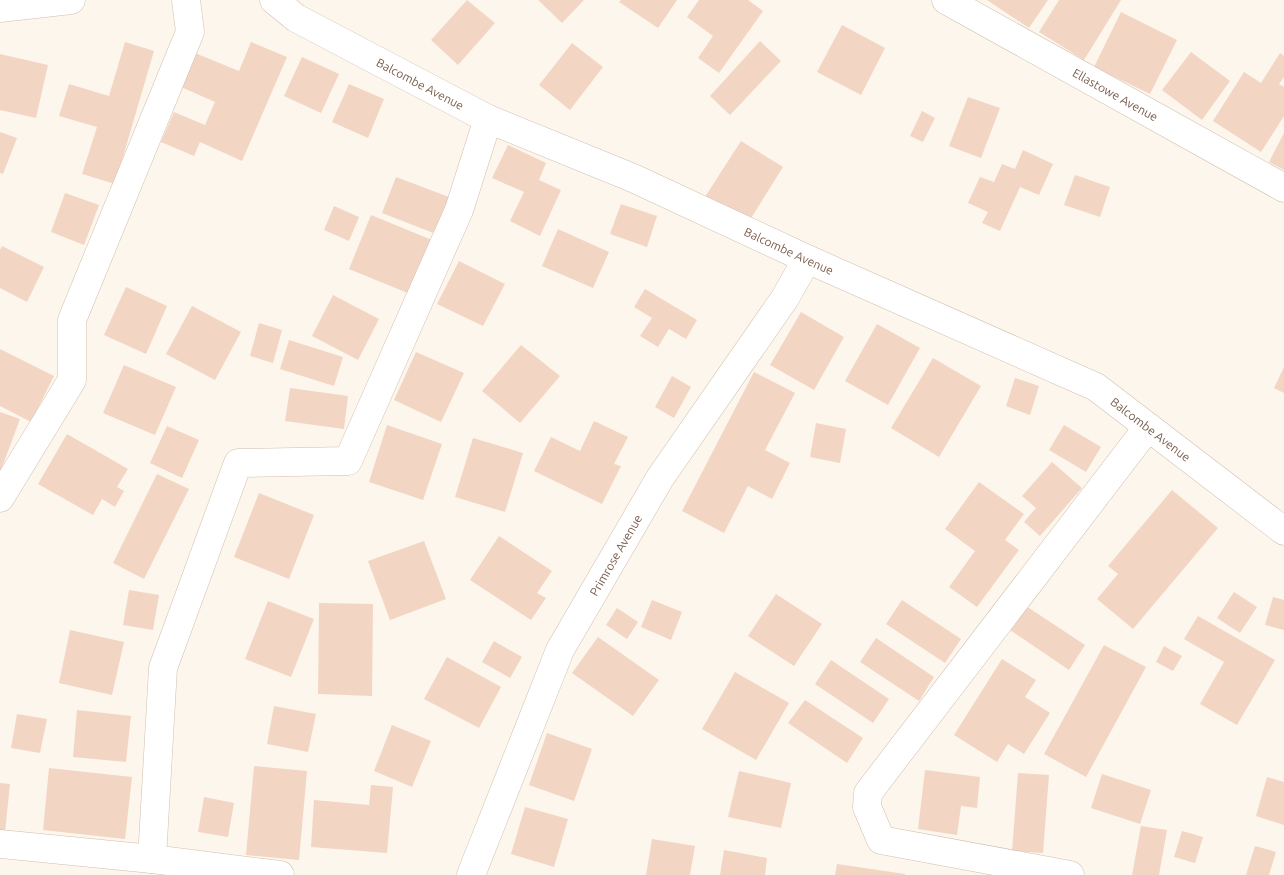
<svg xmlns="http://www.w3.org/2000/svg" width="1284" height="875" font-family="Ubuntu,sans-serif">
	<rect width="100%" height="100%" fill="#fdf6ec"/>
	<path fill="#f3d5c3" d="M467,0L495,23L458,65L431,40Z
		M538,0H584L562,23Z
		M621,0H677L658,28L619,2Z
		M699,0H748L763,11L719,73L698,58L713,36L687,17Z
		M987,0H1048L1029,28Z
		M1059,0H1121L1084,60L1039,32Z
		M1121,12L1177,40L1150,94L1094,67Z
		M842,25L885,48L861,95L817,72Z
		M760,41L781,61L730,115L710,96Z
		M125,42L154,51L115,184L82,174L97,127L59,116L69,84L109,96Z
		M251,42L287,57L242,161L200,142L194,156L161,142L174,112L205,125L215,102L181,87L195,53L239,71Z
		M572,43L603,67L570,110L539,85Z
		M1191,52L1230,81L1202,120L1162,90Z
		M1280,53L1284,56V77L1279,84L1284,87V116L1261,152L1213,121L1244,72L1261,83Z
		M0,54L48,65L36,118L0,110Z
		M302,57L339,74L321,113L284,96Z
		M349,84L384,99L368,138L332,122Z
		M968,97L1000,108L981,158L949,146Z
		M922,111L935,118L923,142L910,136Z
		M0,132L17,138L3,174L0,173Z
		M1284,133V170L1269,162Z
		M741,141L783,167L748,223L705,197Z
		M508,145L546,163L539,180L561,190L540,236L510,221L524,192L492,178Z
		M1023,150L1053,164L1039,195L1020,187L1000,231L982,223L988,212L968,203L980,177L994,182L1002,164L1015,169Z
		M1075,175L1110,187L1100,217L1064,205Z
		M396,177L449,197L436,234L382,213Z
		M65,193L99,205L84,245L51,232Z
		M621,204L657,216L647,247L610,234Z
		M334,206L359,217L349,241L324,230Z
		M371,215L432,240L410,294L349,269Z
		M558,229L609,252L593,288L542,266Z
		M2,246L44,267L27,302L0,288V250Z
		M459,261L505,284L483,326L437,304Z
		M126,287L167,306L146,354L104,335Z
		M645,289L697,320L686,339L669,329L658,347L640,336L652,318L634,307Z
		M333,295L379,319L358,360L312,336Z
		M192,306L241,332L215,380L166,354Z
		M801,312L844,337L814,390L770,365Z
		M259,323L282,330L273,363L250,356Z
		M877,324L920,348L888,405L845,381Z
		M289,340L343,357L334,386L280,369Z
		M521,345L560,376L520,423L482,391Z
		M0,349L54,376L31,422L0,406Z
		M416,352L464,373L441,422L394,400Z
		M933,358L981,386L939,457L891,428Z
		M124,365L176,387L155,435L103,413Z
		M1284,367V393L1274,388Z
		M754,372L795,393L765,450L790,463L772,499L748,486L724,533L682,511Z
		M672,376L691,387L674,418L655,407Z
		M1015,378L1039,386L1030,415L1006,406Z
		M290,388L348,396L344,429L285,421Z
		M0,412L20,419L0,473Z
		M594,421L628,437L614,464L621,466L602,504L534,471L551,437L580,451Z
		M816,423L846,429L840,463L810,457Z
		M387,425L442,444L423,500L369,482Z
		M1064,425L1101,447L1086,472L1049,450Z
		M167,426L199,440L182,478L150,463Z
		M67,434L128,469L117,487L124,491L115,507L102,499L93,515L38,484Z
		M473,438L523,453L505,512L455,497Z
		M1052,462L1082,488L1040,536L1024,522L1036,508L1022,496Z
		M157,474L189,489L144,579L113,563Z
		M979,482L1024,514L1005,540L1019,550L977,607L949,587L975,551L945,529Z
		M1172,490L1218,528L1133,629L1097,599L1118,574L1108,566Z
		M259,493L314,515L289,579L234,557Z
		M499,536L552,571L537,593L546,598L531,620L470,580Z
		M424,541L446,599L390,620L368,561Z
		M129,590L159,595L153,630L123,625Z
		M1234,592L1257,607L1240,633L1217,618Z
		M776,594L822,624L794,666L748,636Z
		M1273,597L1284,600V630L1265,625Z
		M652,600L682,612L671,640L641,627Z
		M902,600L961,639L945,663L886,624Z
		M268,601L314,619L291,677L245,659Z
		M319,603L373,604L372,696L318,694Z
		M1026,606L1085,645L1069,670L1010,630Z
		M617,608L638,622L627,639L606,625Z
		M1198,616L1275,660L1237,725L1200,704L1224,662L1184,639Z
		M70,630L124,642L112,695L59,683Z
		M598,637L659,680L633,716L572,673Z
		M876,638L934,677L919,701L860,662Z
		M494,641L522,657L510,678L482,662Z
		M1104,645L1146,667L1086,777L1044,754Z
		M1164,646L1182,656L1173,671L1156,662Z
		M447,657L501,687L479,728L424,699Z
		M1002,659L1036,680L1025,697L1050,713L1024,754L1008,744L997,762L954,735Z
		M831,660L889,699L873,723L815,684Z
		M735,672L789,703L756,760L702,729Z
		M805,700L863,738L847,763L788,723Z
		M274,706L316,714L308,752L267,744Z
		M77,710L131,716L126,762L73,757Z
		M17,714L47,719L40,753L11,748Z
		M392,725L431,741L412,787L374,771Z
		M547,733L592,749L574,801L529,785Z
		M254,766L307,771L299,860L246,855Z
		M49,768L132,777L125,839L43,830Z
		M925,770L980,777L977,808L961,806L957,835L918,829Z
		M739,771L791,783L781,828L728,817Z
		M1018,773L1049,775L1043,853L1012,851Z
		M1102,774L1151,790L1140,824L1091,808Z
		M1267,777L1284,782V825L1256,816Z
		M0,783L10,784L5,832H0Z
		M371,785L393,787L387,853L311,847L314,800L369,805Z
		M204,797L234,803L228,837L198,832Z
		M525,807L568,819L554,867L511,854Z
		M1141,826L1167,830L1159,875H1132Z
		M1182,831L1203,837L1195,863L1174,857Z
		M652,839L695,846L690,875H646Z
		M1255,846L1276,852L1269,875H1246Z
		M724,850L767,858L765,875H720Z
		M837,864L905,874V875H835Z"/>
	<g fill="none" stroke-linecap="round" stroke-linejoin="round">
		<defs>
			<g id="minor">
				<path id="s1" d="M274,0L296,18L488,119L633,178L807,259L1096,387L1284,531"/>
				<path id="s2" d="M946,0L1284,188"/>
				<path d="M0,8L71,0"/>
				<path d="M0,498L72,380V320L190,32L186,0"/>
				<path d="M0,844L152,859"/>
				<path d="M280,875L152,859L163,668L238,463L348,461L459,210L488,119"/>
				<path id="s3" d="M471,875L560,650L660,478L785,298L807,259"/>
				<path d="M1070,875L881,840L867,807L868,793L1148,427"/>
			</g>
		</defs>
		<use href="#minor" stroke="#d1beb0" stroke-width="29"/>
		<use href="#minor" stroke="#fff" stroke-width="28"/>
	</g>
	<g text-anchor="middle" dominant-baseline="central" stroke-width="4" stroke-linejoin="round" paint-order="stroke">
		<g font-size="12" fill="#7a5c4d" stroke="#fffaf3">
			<text stroke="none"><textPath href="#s1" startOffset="169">Balcombe Avenue</textPath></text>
			<text stroke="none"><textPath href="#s2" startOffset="194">Ellastowe Avenue</textPath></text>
			<text stroke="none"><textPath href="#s1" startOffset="574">Balcombe Avenue</textPath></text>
			<text stroke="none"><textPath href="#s1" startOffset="979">Balcombe Avenue</textPath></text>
			<text stroke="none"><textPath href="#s3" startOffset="352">Primrose Avenue</textPath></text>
		</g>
	</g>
</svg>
